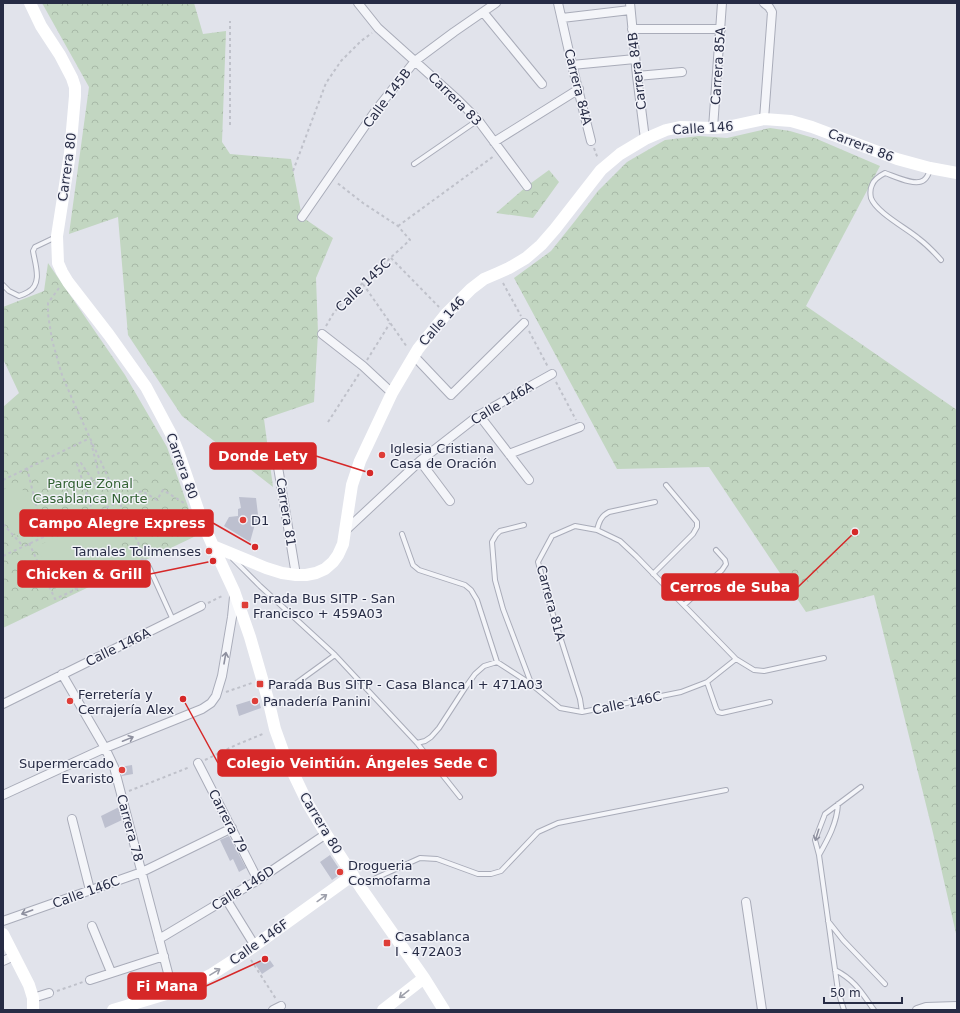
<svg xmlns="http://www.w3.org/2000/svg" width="960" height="1013" font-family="'DejaVu Sans',sans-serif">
	<defs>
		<pattern id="forest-crowns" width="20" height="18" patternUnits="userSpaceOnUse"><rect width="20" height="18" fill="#c2d6c1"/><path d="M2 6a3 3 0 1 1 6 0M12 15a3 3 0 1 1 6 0" fill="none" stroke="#a7b8a7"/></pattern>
	</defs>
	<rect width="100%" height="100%" fill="#e1e3eb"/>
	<path fill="url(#forest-crowns)" d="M42,3H194L203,34L226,31L222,142L230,154L291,159L302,217L333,238L316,278L318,333L314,402L264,419L273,487L182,416L128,335L118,217L69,234L89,87Z
		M770,128L790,131L817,139L880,166L806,306L957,410V938L933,833L874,595L806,612L709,467L617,469L514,278L551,251L575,221L598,191L627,162L665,140L699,136L727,138Z
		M549,170L559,182L533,218L496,213L527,186Z
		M48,263L125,375L167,447L198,535L3,628V407L19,393L3,359V307L44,291Z"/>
	<path fill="#c2d6c1" d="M19,482L39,525L16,536L3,508V490Z
		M108,514L130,563L59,596L37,546Z"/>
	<path fill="#bdc0cf" d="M239,497L256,498L259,523L255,524L250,542L224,526L229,517L238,516V509L241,508Z
		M258,698L261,708L239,716L236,705Z
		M132,765L133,774L122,776L120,767Z
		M119,807L122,820L105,828L101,816Z
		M229,836L246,868L239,872L233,859L230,861L220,840Z
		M330,855L342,873L332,880L320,862Z
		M267,956L274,966L262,974L255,964Z"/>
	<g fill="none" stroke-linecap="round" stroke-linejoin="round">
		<defs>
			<path id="lane" d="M414,164L478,120
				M930,169C929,173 928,177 924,180C916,187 894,176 885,173C879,176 874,179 872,185C870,189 870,193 871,198C876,212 906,228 918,238C926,244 934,252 941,260
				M3,285L9,291L19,296C22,295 25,294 28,292C43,284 35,264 33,251L35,247L56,237
				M524,525L500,531L496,535L492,542L495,580L503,609L531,683
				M597,530C599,522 601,516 609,512L655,502
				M402,534L413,565L419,570L465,585L471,590L477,600L497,662
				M233,559L260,586L335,655L417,743L460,797
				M149,567L173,620
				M653,574L693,534L697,527V522L666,485
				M684,605L722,570L726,564L725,560L716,550
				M707,682L716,708L718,712L722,713L770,702
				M295,684L335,655
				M582,712L580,699L548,599L538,562L552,536L575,526L597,530L620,541L636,556L736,659L754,670L764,671L824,658
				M417,743L425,741L431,737L439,728L465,688L475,674L484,666L497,662L531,684L560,708L582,712L681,692L707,682L736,659
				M838,804C837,823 828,839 819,855L815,840L825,814L861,787
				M819,855L838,991L844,1010
				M362,887L376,878L420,858L437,859L478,874H491L501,871L538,832L558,823L726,790
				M828,921L843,940L885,984
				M835,970C855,980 862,993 874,1010"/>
			<path id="street" d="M358,3L378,28L458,100L478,120L527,186
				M558,3L572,65L591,141
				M630,3L637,76L645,139
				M764,3L769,7L772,12L764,119
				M483,12L542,84
				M562,18L630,10
				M632,29H721
				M572,65L635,59
				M637,76L682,72
				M713,128L722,3
				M494,142L579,89
				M302,217L376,110L415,61L454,32L496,3
				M322,334L363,366L392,393
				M414,356L451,395L524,323
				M479,415L529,480
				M275,449L296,575
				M509,454L580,427
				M420,461L450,501
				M346,530L420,461L479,415L552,374
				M62,674L105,748L114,767L173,992
				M3,704L201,606
				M198,763L258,880
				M3,795L105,748L202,709L211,703L216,696L222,676L232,617L234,597
				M72,819L90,890
				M226,899L255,946
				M746,902L762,1010
				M3,921L142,872L232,828
				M92,926L111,972
				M159,939L258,880L326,834
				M3,961L14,956
				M90,980L164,956
				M33,998L49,993
				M273,1010L281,1006
				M917,1010L926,1007L957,1006"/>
		</defs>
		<use href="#lane" stroke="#a9acb9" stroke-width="6"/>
		<use href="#street" stroke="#a9acb9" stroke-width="10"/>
		<path stroke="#bfc1ca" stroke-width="2" stroke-dasharray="3 3" stroke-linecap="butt" d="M230,125V21
			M594,148L598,159
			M293,171L326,83L341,61L361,41L372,33
			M398,226L494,156
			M391,258L439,307
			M503,283L521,316
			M363,284L407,347
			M59,288L48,303V314L52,340L62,375L73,401L146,560
			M326,326L333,314L345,299L410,240L398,226L363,203L336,182
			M529,331L548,367
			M367,360L390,323
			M556,382L576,420
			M328,422L359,374
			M91,442L101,483L96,485L81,463L77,464L93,513
			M27,468L39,517L47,535
			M3,480L90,438
			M3,524L23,546
			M29,543L55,599L145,558
			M3,556L142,491L157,500L163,490L184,503
			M208,603L224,595
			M226,692L252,683
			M205,760L236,745L265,733
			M129,791L190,767
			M251,960L276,999
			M57,991L83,982"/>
		<use href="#lane" stroke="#f4f5f9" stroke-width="4"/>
		<use href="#street" stroke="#f4f5f9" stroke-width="8"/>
		<path stroke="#fff" stroke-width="12" d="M30,3L41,26L60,55L72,78L75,87V96L70,153L57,236L58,263L62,272L68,282L109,335L146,387L171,434L179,454L202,521L213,546L234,591L250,637L269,703L275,729L284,754L308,804L326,834L361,888L424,978L444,1010
			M213,546L266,568L282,573L296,575H306L316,573L325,569L333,562L338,555L343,544L352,485L360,461L392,393L418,349L446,314L471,289L484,279L498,273L509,268L526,258L541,245L555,229L601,170L620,154L645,139L666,130L680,127L713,128L727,127L764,119L791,121L812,127L897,159L930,168L957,173
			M3,934L29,985L33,998V1010
			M113,1010L173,992L190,985L212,974L246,952L353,875
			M383,1010L424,978"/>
	</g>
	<defs><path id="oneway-shaft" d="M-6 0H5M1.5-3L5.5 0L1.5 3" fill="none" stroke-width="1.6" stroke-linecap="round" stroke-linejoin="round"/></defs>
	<g stroke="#8e909f">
		<use href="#oneway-shaft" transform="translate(225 658) rotate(-80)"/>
		<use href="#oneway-shaft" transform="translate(128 739) rotate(-22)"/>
		<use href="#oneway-shaft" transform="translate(817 835) rotate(107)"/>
		<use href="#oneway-shaft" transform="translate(27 912) rotate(160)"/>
	</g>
	<g stroke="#9ea0ab">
		<use href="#oneway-shaft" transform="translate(322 898) rotate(-36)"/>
		<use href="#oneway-shaft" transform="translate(215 972) rotate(-31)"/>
		<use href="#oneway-shaft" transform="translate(404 994) rotate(142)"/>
	</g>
	<g fill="#de3e38" stroke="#f1f2f8" stroke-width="1.5">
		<circle cx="382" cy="455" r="4"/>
		<circle cx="243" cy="520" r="4"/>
		<circle cx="209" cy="551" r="4"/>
		<rect x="241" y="601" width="8" height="8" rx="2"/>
		<rect x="256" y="680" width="8" height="8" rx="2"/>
		<circle cx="70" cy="701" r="4"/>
		<circle cx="255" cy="701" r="4"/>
		<circle cx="122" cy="770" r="4"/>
		<circle cx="340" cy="872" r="4"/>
		<rect x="383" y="939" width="8" height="8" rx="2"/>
	</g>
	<g text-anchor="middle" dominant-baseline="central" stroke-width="3" stroke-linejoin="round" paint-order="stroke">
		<g font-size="13" fill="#272c45" stroke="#f1f2f8">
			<text transform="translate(718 66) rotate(-86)">Carrera 85A</text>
			<text transform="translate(637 71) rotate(-97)">Carrera 84B</text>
			<text transform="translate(578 87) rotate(76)">Carrera 84A</text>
			<text transform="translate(387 98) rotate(-53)">Calle 145B</text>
			<text transform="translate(455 99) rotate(45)">Carrera 83</text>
			<text transform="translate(703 128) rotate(-4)">Calle 146</text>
			<text transform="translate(861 145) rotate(21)">Carrera 86</text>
			<text transform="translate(67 167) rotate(-82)">Carrera 80</text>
			<text transform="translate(363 285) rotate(-44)">Calle 145C</text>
			<text transform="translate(442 321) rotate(-48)">Calle 146</text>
			<text transform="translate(502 403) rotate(-31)">Calle 146A</text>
			<text transform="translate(182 466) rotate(70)">Carrera 80</text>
			<text transform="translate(286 512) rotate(81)">Carrera 81</text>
			<text transform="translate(551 603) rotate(75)">Carrera 81A</text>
			<text transform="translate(118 647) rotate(-26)">Calle 146A</text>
			<text transform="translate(627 703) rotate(-12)">Calle 146C</text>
			<text transform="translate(228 821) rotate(63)">Carrera 79</text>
			<text transform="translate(321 823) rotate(59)">Carrera 80</text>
			<text transform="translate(130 828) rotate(75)">Carrera 78</text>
			<text transform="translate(243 888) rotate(-32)">Calle 146D</text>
			<text transform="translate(86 892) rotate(-20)">Calle 146C</text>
			<text transform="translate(259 942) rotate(-35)">Calle 146F</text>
		</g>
		<g font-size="13" fill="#272c45" stroke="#f1f2f8" text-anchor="start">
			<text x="390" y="448">Iglesia Cristiana<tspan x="390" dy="15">Casa de Oración</tspan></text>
			<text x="251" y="520">D1</text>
			<text x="201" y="551" text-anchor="end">Tamales Tolimenses</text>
			<text x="253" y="598">Parada Bus SITP - San<tspan x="253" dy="15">Francisco + 459A03</tspan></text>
			<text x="268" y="684">Parada Bus SITP - Casa Blanca I + 471A03</text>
			<text x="78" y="694">Ferretería y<tspan x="78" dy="15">Cerrajería Alex</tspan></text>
			<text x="263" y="701">Panadería Panini</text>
			<text x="114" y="763" text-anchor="end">Supermercado<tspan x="114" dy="15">Evaristo</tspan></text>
			<text x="348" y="865">Drogueria<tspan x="348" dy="15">Cosmofarma</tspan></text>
			<text x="395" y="936">Casablanca<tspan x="395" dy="15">I - 472A03</tspan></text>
		</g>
		<g font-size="13" fill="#336233" stroke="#f1f2f8">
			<text x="90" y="483">Parque Zonal<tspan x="90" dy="15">Casablanca Norte</tspan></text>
		</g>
	</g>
	<path fill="none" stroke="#d62828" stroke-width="1.5" d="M370 473L316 456M255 547L213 523M213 561L150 574M855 532L798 587M183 699L218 763M265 959L206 986"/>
	<g fill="#d62828" stroke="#f1f2f8" stroke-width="1.5">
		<circle cx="370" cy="473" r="4"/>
		<circle cx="255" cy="547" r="4"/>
		<circle cx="213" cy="561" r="4"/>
		<circle cx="855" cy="532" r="4"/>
		<circle cx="183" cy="699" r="4"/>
		<circle cx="265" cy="959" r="4"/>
	</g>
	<g fill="#d62828" stroke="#d62828" stroke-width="1.5">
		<rect x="210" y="443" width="106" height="26" rx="4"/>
		<rect x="20" y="510" width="193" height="26" rx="4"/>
		<rect x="18" y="561" width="132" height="26" rx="4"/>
		<rect x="662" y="574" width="136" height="26" rx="4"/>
		<rect x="218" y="750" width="278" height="26" rx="4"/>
		<rect x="128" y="973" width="78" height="26" rx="4"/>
	</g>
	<g font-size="14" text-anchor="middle" font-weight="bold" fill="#fff">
		<text x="263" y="461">Donde Lety</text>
		<text x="117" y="528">Campo Alegre Express</text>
		<text x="84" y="579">Chicken &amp; Grill</text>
		<text x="730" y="592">Cerros de Suba</text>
		<text x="357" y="768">Colegio Veintiún. Ángeles Sede C</text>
		<text x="167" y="991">Fi Mana</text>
	</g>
	<rect width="960" height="1013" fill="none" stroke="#272c45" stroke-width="8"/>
	<path d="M824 997v6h78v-6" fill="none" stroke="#272c45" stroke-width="2"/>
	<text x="830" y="997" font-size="12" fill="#272c45" stroke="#f1f2f8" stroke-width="3" paint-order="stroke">50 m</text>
</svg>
